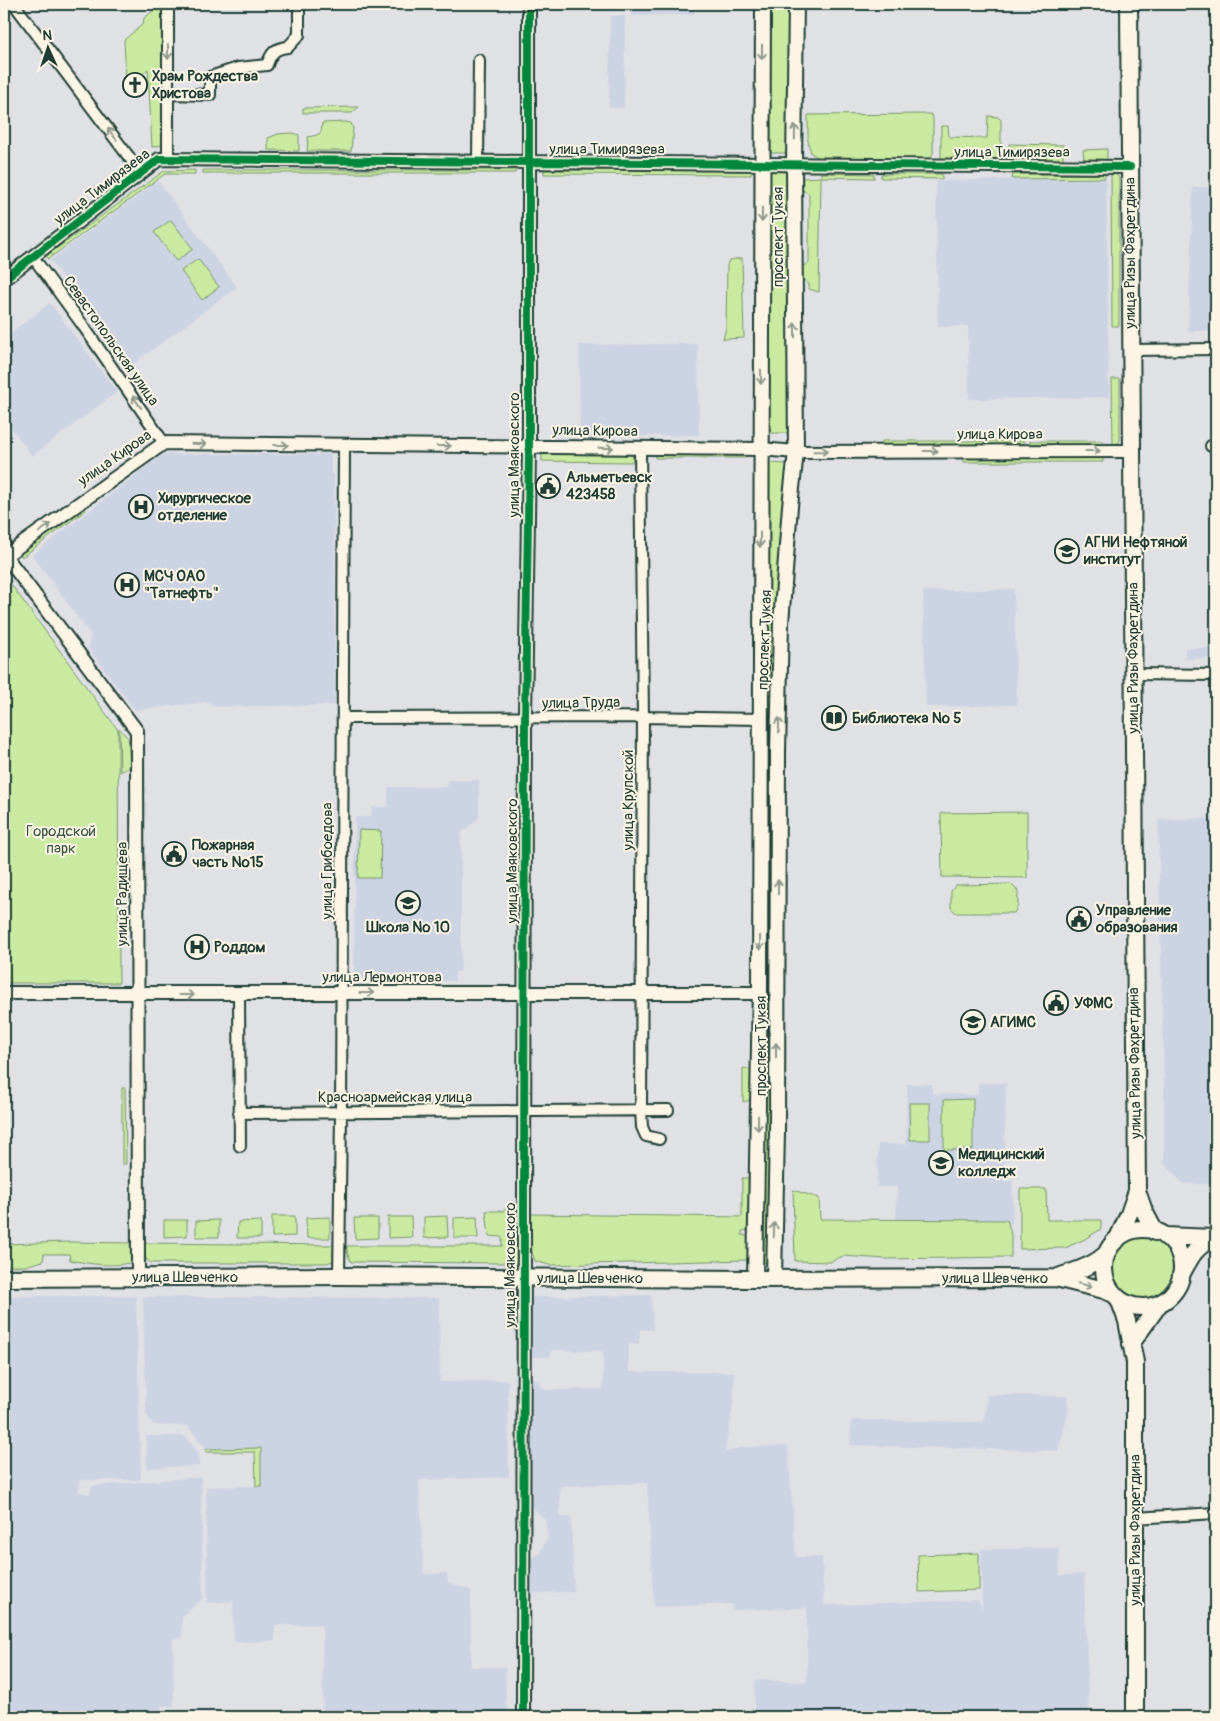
<svg xmlns="http://www.w3.org/2000/svg" width="1220" height="1721" font-family="Pangolin,sans-serif">
	<rect width="100%" height="100%" fill="#e0e1e4"/>
	<filter id="ink" filterUnits="userSpaceOnUse"><feTurbulence type="fractalNoise" baseFrequency=".02" numOctaves="2"/><feDisplacementMap in="SourceGraphic" scale="10" xChannelSelector="R" yChannelSelector="G"/><feConvolveMatrix kernelMatrix="1 2 1 2 8 2 1 2 1" color-interpolation-filters="sRGB"/></filter>
	<g filter="url(#ink)">
		<path fill="#ccd3e3" d="M631,4H694V14L631,16Z
			M610,16H625L624,108H609Z
			M1106,178L1109,397L969,399L968,326L938,327L936,181Z
			M158,181L237,287L129,367L50,260Z
			M1193,187H1216V331H1188Z
			M50,303L117,392L32,456L4,418V338Z
			M698,344L699,435L580,437L579,345Z
			M163,454H331V474H334L335,705L217,707L206,702L135,710L88,648L91,635L32,555Z
			M1014,589L1017,705L926,707L923,591Z
			M1185,648H1216V658L1185,659Z
			M448,780H479V818L461,834V972H455V981H354L355,817H371L372,807H388V787H447Z
			M1216,818V1184H1184L1164,1163V1084L1158,820Z
			M978,1083H1006L1004,1181H1013L1012,1224L896,1222L897,1187H877L878,1144H906L907,1084H932V1094L978,1095Z
			M651,1295L653,1330H640L639,1344H629V1372H734V1400L725,1452L743,1447L788,1446L796,1557H822L824,1605L978,1600L982,1609L981,1549L1059,1548L1060,1575L1084,1574L1089,1717H754L755,1680L807,1682V1606L805,1608L733,1610L732,1604L654,1607L647,1483L560,1486V1517H571L574,1592L529,1593V1560L539,1554L548,1537L545,1520L530,1505V1378H534L546,1390L603,1389V1351L551,1350V1357H530L529,1297Z
			M4,1296H136L141,1480H80L79,1492L90,1494L92,1486L201,1477L203,1598L182,1617V1639H173L174,1706H161V1717H4Z
			M143,1297L439,1298L440,1382L508,1380L509,1477L419,1480L424,1574L447,1573L448,1583L471,1590V1667H505L507,1717H323L322,1625H275V1641L234,1642L233,1601L207,1603L206,1487L261,1486L260,1448L206,1449L188,1426L153,1425L146,1414Z
			M987,1395L1067,1396L1069,1410L1058,1451L850,1445L851,1420L984,1422Z
			M146,1436H185L198,1452L199,1466L147,1468Z"/>
		<path fill="#cbeaa1" stroke="#75946a" d="M163,4H167L166,147L162,151V145L152,147L148,69L136,79H126L124,40L143,24L144,18Z
			M769,4H793L792,153H768Z
			M359,107L352,113H303V108Z
			M930,114L933,117V153L929,162H825L811,153L808,141V115Z
			M988,116L998,117L1001,120V154L998,162H943L941,159V126H948L949,137L987,138Z
			M346,122L351,123L353,128L351,151H307L308,137L317,135L321,132L322,123Z
			M293,133L299,135V151L268,150V138L278,134Z
			M1009,144L1063,145V162H1010Z
			M1107,149V160L1105,162H1084L1083,150Z
			M195,170V174H165L48,259L46,256L164,171Z
			M203,170H516L515,173H203Z
			M544,170L751,171V175L544,174Z
			M768,170H790L789,433H767Z
			M821,173L874,174V178L821,177L819,292L809,289V284L801,278V267L809,263V194L801,189L802,178L821,177Z
			M881,174H942V179L881,178Z
			M1013,174H1105V178L1012,179Z
			M1111,174H1116L1119,178V326H1112Z
			M171,220L193,249L176,261L154,232Z
			M742,258L744,338L723,339L726,328L727,265L729,260Z
			M198,259L219,287L202,300L181,271Z
			M1112,379H1120V441L1113,447Z
			M882,441H1024L1023,451H882Z
			M1030,441H1103V451H1030Z
			M542,451L633,454L632,462L542,461Z
			M655,455H745V458H655Z
			M963,458H1103V462H963Z
			M767,463L789,464L772,793L763,794Z
			M83,507L86,510L22,557L20,552Z
			M4,575L118,730L119,983H4Z
			M119,728L128,738L130,767L120,772Z
			M763,810H770L773,1075H769L762,1010Z
			M1027,812V878L942,877L941,813Z
			M359,830L381,831L380,878H358Z
			M1011,884L1018,891V906L1014,913H956L951,908V891L956,885Z
			M743,1068L752,1070L753,1099L743,1102Z
			M766,1084H773L768,1259L766,1263L762,1262L761,1259Z
			M122,1088H125L126,1164H122Z
			M973,1099V1150H944V1100Z
			M909,1103H930V1140H910Z
			M742,1178H751L750,1230L742,1231V1235L751,1237V1252L747,1260L549,1265L535,1261L532,1252L530,1214L742,1217Z
			M1020,1189H1046L1047,1220H1101V1229L1085,1239L1065,1248L1020,1249Z
			M793,1190L819,1198L820,1219L1007,1220L1011,1234V1257L886,1259L843,1256L830,1262L795,1261Z
			M519,1206V1259L516,1263L351,1262L347,1253V1246H502V1237L489,1236L486,1211H503L508,1207Z
			M272,1216H295V1236L272,1237Z
			M447,1216L448,1237L424,1238V1217Z
			M330,1217V1238H307L306,1218Z
			M388,1217H411L412,1237L388,1238Z
			M477,1217L478,1238H454V1218Z
			M354,1218H378V1238L355,1239Z
			M164,1220H187V1236L164,1237Z
			M219,1220V1237H196V1221Z
			M261,1221V1238H237L238,1222Z
			M1109 1268a33 33 0 1 1 66 0a33 33 0 1 1-66 0Z
			M69,1242L131,1243L132,1254L130,1263C109,1267 90,1264 70,1260L69,1254H44L43,1261L25,1266H4V1244Z
			M142,1243L334,1245L337,1253L335,1260L327,1263H151L146,1259Z
			M261,1448V1486H256L255,1452H206V1449Z
			M979,1553V1590L919,1592L918,1555Z"/>
		<g fill="none" stroke-linecap="round" stroke-linejoin="round">
			<defs>
				<path id="minor" d="M14,4L141,173
					M168,4V159
					M168,94L210,95V77L238,68L267,65C271,53 275,48 288,47L299,35V4
					M478,161L479,60
					M33,257L84,327L164,443
					M1131,350L1216,349
					M1211,446H1216
					M640,448L643,717L641,1110L642,1127L646,1136L659,1139
					M1133,674L1216,675
					M343,718L643,717L760,719
					M239,995L240,1146
					M239,1113L668,1110
					M339,1276L341,1112L344,445
					M1135,1518L1216,1513"/>
				<path id="tertiary" d="M4,279L159,159L1130,167
					M4,554L137,731L138,1278
					M5,556L164,443L761,449L796,452L1131,451
					M4,993C256,995 508,994 759,993
					M523,1717L525,718L529,450V4"/>
				<path id="secondary" d="M774,1278L777,1132L778,752L781,623L790,506L796,452L794,164L796,4
					M755,1279L760,987L763,4"/>
				<path id="primary" d="M1137,1191L1144,1211L1155,1232
					M1104 1268a39 39 0 1 1 78 0a39 39 0 1 1-78 0Z
					M1164,1236L1214,1238
					M1117,1240L1129,1214L1137,1191L1129,4
					M1181,1275C1191,1256 1195,1246 1215,1238
					M4,1278L339,1276L747,1279L1056,1278L1104,1290L1114,1294
					M1056,1278C1074,1271 1093,1267 1107,1253
					M1119,1299L1127,1321L1135,1362V1717
					M1131,1344L1160,1303"/>
			</defs>
			<use href="#minor" stroke="#1f3d34" stroke-width="14"/>
			<use href="#tertiary" stroke="#1f3d34" stroke-width="16"/>
			<use href="#secondary" stroke="#1f3d34" stroke-width="18"/>
			<use href="#primary" stroke="#1f3d34" stroke-width="20"/>
			<use href="#minor" stroke="#fcf5e5" stroke-width="10"/>
			<use href="#tertiary" stroke="#fcf5e5" stroke-width="12"/>
			<use href="#secondary" stroke="#fcf5e5" stroke-width="14"/>
			<use href="#primary" stroke="#fcf5e5" stroke-width="16"/>
			<defs>
				<path id="cycleway" d="M4,279L159,159L1130,167
					M523,1717L525,718L529,450V4"/>
			</defs>
			<use href="#cycleway" stroke="#fcf5e5" stroke-width="11"/>
			<use href="#cycleway" stroke="#00873e" stroke-width="8"/>
		</g>
		<defs><path id="oneway-shaft" d="M-6 0H5M1.5-3L5.5 0L1.5 3" fill="none" stroke-width="1.6" stroke-linecap="round" stroke-linejoin="round" transform="scale(1.25)"/></defs>
		<g stroke="#8e998c">
			<use href="#oneway-shaft" transform="translate(168 52) rotate(90)"/>
			<use href="#oneway-shaft" transform="translate(762 52) rotate(90)"/>
			<use href="#oneway-shaft" transform="translate(795 132) rotate(-89)"/>
			<use href="#oneway-shaft" transform="translate(112 134) rotate(-127)"/>
			<use href="#oneway-shaft" transform="translate(762 215) rotate(90)"/>
			<use href="#oneway-shaft" transform="translate(795 330) rotate(-90)"/>
			<use href="#oneway-shaft" transform="translate(761 377) rotate(90)"/>
			<use href="#oneway-shaft" transform="translate(137 402) rotate(-125)"/>
			<use href="#oneway-shaft" transform="translate(199 444) rotate(2)"/>
			<use href="#oneway-shaft" transform="translate(281 445)"/>
			<use href="#oneway-shaft" transform="translate(444 446)"/>
			<use href="#oneway-shaft" transform="translate(606 448) rotate(1)"/>
			<use href="#oneway-shaft" transform="translate(821 451) rotate(-1)"/>
			<use href="#oneway-shaft" transform="translate(931 451)"/>
			<use href="#oneway-shaft" transform="translate(1093 451)"/>
			<use href="#oneway-shaft" transform="translate(45 528) rotate(-35)"/>
			<use href="#oneway-shaft" transform="translate(760 540) rotate(90)"/>
			<use href="#oneway-shaft" transform="translate(779 725) rotate(-89)"/>
			<use href="#oneway-shaft" transform="translate(778 887) rotate(-90)"/>
			<use href="#oneway-shaft" transform="translate(760 943) rotate(90)"/>
			<use href="#oneway-shaft" transform="translate(367 993)"/>
			<use href="#oneway-shaft" transform="translate(187 995)"/>
			<use href="#oneway-shaft" transform="translate(776 1050) rotate(-90)"/>
			<use href="#oneway-shaft" transform="translate(758 1123) rotate(91)"/>
			<use href="#oneway-shaft" transform="translate(774 1230) rotate(-88)"/>
			<use href="#oneway-shaft" transform="translate(1085 1285) rotate(14)"/>
		</g>
	</g>
	<defs>
		<symbol id="church-ring" viewBox="-11 -11 22 22"><circle r="9.5" fill="#fcf5e5" stroke="#1f3d34" stroke-width="1.5"/><path d="M-1.2-6h2.4v3.5h3.3v2.4h-3.3V6h-2.4V-.1h-3.3v-2.4h3.3Z" fill="#1f3d34"/></symbol>
		<symbol id="civic-ring" viewBox="-11 -11 22 22"><circle r="9.5" fill="#fcf5e5" stroke="#1f3d34" stroke-width="1.5"/><path d="M-.6-6.5H3V-4.5H.6V-3L4-1V1h2V6H-6V1h2V-1L-.6-3ZM-1.2 2.5V6h2.4V2.5Z" fill="#1f3d34"/></symbol>
		<symbol id="hospital-ring" viewBox="-11 -11 22 22"><circle r="9.5" fill="#fcf5e5" stroke="#1f3d34" stroke-width="1.5"/><path d="M-5-5h3v3.5h4V-5h3V5h-3V1.5h-4V5h-3Z" fill="#1f3d34"/></symbol>
		<symbol id="university-ring" viewBox="-11 -11 22 22"><circle r="9.5" fill="#fcf5e5" stroke="#1f3d34" stroke-width="1.5"/><path d="M0-5L7-2L0 1L-7-2ZM-4 1L0 2.5L4 1V4Q0 6-4 4Z" fill="#1f3d34"/></symbol>
		<symbol id="library-ring" viewBox="-11 -11 22 22"><circle r="9.5" fill="#fcf5e5" stroke="#1f3d34" stroke-width="1.5"/><path d="M-6-4Q-3-5.5-.7-3.5V5Q-3 3-6 4ZM6-4Q3-5.5 .7-3.5V5Q3 3 6 4Z" fill="#1f3d34"/></symbol>
		<symbol id="school-ring" viewBox="-11 -11 22 22"><circle r="9.5" fill="#fcf5e5" stroke="#1f3d34" stroke-width="1.5"/><path d="M0-5L7-2L0 1L-7-2ZM-4 1L0 2.5L4 1V4Q0 6-4 4Z" fill="#1f3d34"/></symbol>
	</defs>
	<g fill-rule="evenodd">
		<use href="#church-ring" x="121" y="71" width="28" height="28"/>
		<use href="#civic-ring" x="534" y="472" width="28" height="28"/>
		<use href="#hospital-ring" x="127" y="493" width="28" height="28"/>
		<use href="#university-ring" x="1053" y="537" width="28" height="28"/>
		<use href="#hospital-ring" x="113" y="571" width="28" height="28"/>
		<use href="#library-ring" x="820" y="704" width="28" height="28"/>
		<use href="#civic-ring" x="160" y="840" width="28" height="28"/>
		<use href="#school-ring" x="394" y="889" width="28" height="28"/>
		<use href="#civic-ring" x="1065" y="905" width="28" height="28"/>
		<use href="#hospital-ring" x="183" y="933" width="28" height="28"/>
		<use href="#civic-ring" x="1042" y="989" width="28" height="28"/>
		<use href="#university-ring" x="959" y="1008" width="28" height="28"/>
		<use href="#university-ring" x="927" y="1149" width="28" height="28"/>
	</g>
	<g text-anchor="middle" dominant-baseline="central" stroke-width="4" stroke-linejoin="round" paint-order="stroke">
		<g font-size="15" font-weight="bold" fill="#1f3d34" stroke="#fcf5e5" text-anchor="start">
			<text x="152" y="76">Храм Рождества<tspan x="152" dy="17">Христова</tspan></text>
			<text x="566" y="477">Альметьевск<tspan x="566" dy="17">423458</tspan></text>
			<text x="158" y="498">Хирургическое<tspan x="158" dy="17">отделение</tspan></text>
			<text x="1084" y="542">АГНИ Нефтяной<tspan x="1084" dy="17">институт</tspan></text>
			<text x="144" y="576">МСЧ ОАО<tspan x="144" dy="17">"Татнефть"</tspan></text>
			<text x="852" y="718">Библиотека № 5</text>
			<text x="192" y="845">Пожарная<tspan x="192" dy="17">часть №15</tspan></text>
			<text x="1096" y="910">Управление<tspan x="1096" dy="17">образования</tspan></text>
			<text x="408" y="927" text-anchor="middle">Школа № 10</text>
			<text x="214" y="947">Роддом</text>
			<text x="1074" y="1003">УФМС</text>
			<text x="990" y="1022">АГИМС</text>
			<text x="958" y="1154">Медицинский<tspan x="958" dy="17">колледж</tspan></text>
		</g>
		<g font-size="15" fill="#1f3d34" stroke="#fcf5e5">
			<text x="607" y="149">улица Тимирязева</text>
			<text x="1012" y="152">улица Тимирязева</text>
			<text transform="translate(102 187) rotate(-37)">улица Тимирязева</text>
			<text transform="translate(778 237) rotate(-90)">проспект Тукая</text>
			<text transform="translate(1130 253) rotate(-90)">улица Ризы Фахретдина</text>
			<text transform="translate(111 341) rotate(55)">Севастопольская улица</text>
			<text transform="translate(595 431) rotate(1)">улица Кирова</text>
			<text x="1000" y="434">улица Кирова</text>
			<text transform="translate(514 455) rotate(-90)">улица Маяковского</text>
			<text transform="translate(115 458) rotate(-35)">улица Кирова</text>
			<text transform="translate(765 640) rotate(-88)">проспект Тукая</text>
			<text transform="translate(1133 658) rotate(-90)">улица Ризы Фахретдина</text>
			<text transform="translate(581 703) rotate(-1)">улица Труда</text>
			<text transform="translate(628 800) rotate(-90)">улица Крупской</text>
			<text transform="translate(327 861) rotate(-90)">улица Грибоедова</text>
			<text transform="translate(512 861) rotate(-90)">улица Маяковского</text>
			<text transform="translate(122 894) rotate(-90)">улица Радищева</text>
			<text x="382" y="977">улица Лермонтова</text>
			<text transform="translate(761 1046) rotate(-90)">проспект Тукая</text>
			<text transform="translate(1135 1063) rotate(-91)">улица Ризы Фахретдина</text>
			<text x="395" y="1097">Красноармейская улица</text>
			<text transform="translate(510 1265) rotate(-90)">улица Маяковского</text>
			<text x="185" y="1277">улица Шевченко</text>
			<text x="590" y="1278">улица Шевченко</text>
			<text x="995" y="1278">улица Шевченко</text>
			<text transform="translate(1135 1530) rotate(-90)">улица Ризы Фахретдина</text>
		</g>
		<g font-size="15" fill="#395744" stroke="#fcf5e5">
			<text x="61" y="831">Городской<tspan x="61" dy="17">парк</tspan></text>
		</g>
	</g>
	<rect width="1220" height="1721" fill="none" stroke="#fcf5e5" stroke-width="20"/>
	<rect x="10" y="10" width="1200" height="1701" fill="none" stroke="#1f3d34" stroke-width="2" filter="url(#ink)"/>
	<g transform="translate(48 48) rotate(357)" stroke="#fcf5e5" stroke-width="4" paint-order="stroke">
	<path d="M0-4L9 19L0 12L-9 19Z" fill="#1f3d34"/>
	<text y="-8" font-size="14" font-weight="bold" text-anchor="middle" fill="#1f3d34">N</text>
	</g>
</svg>
